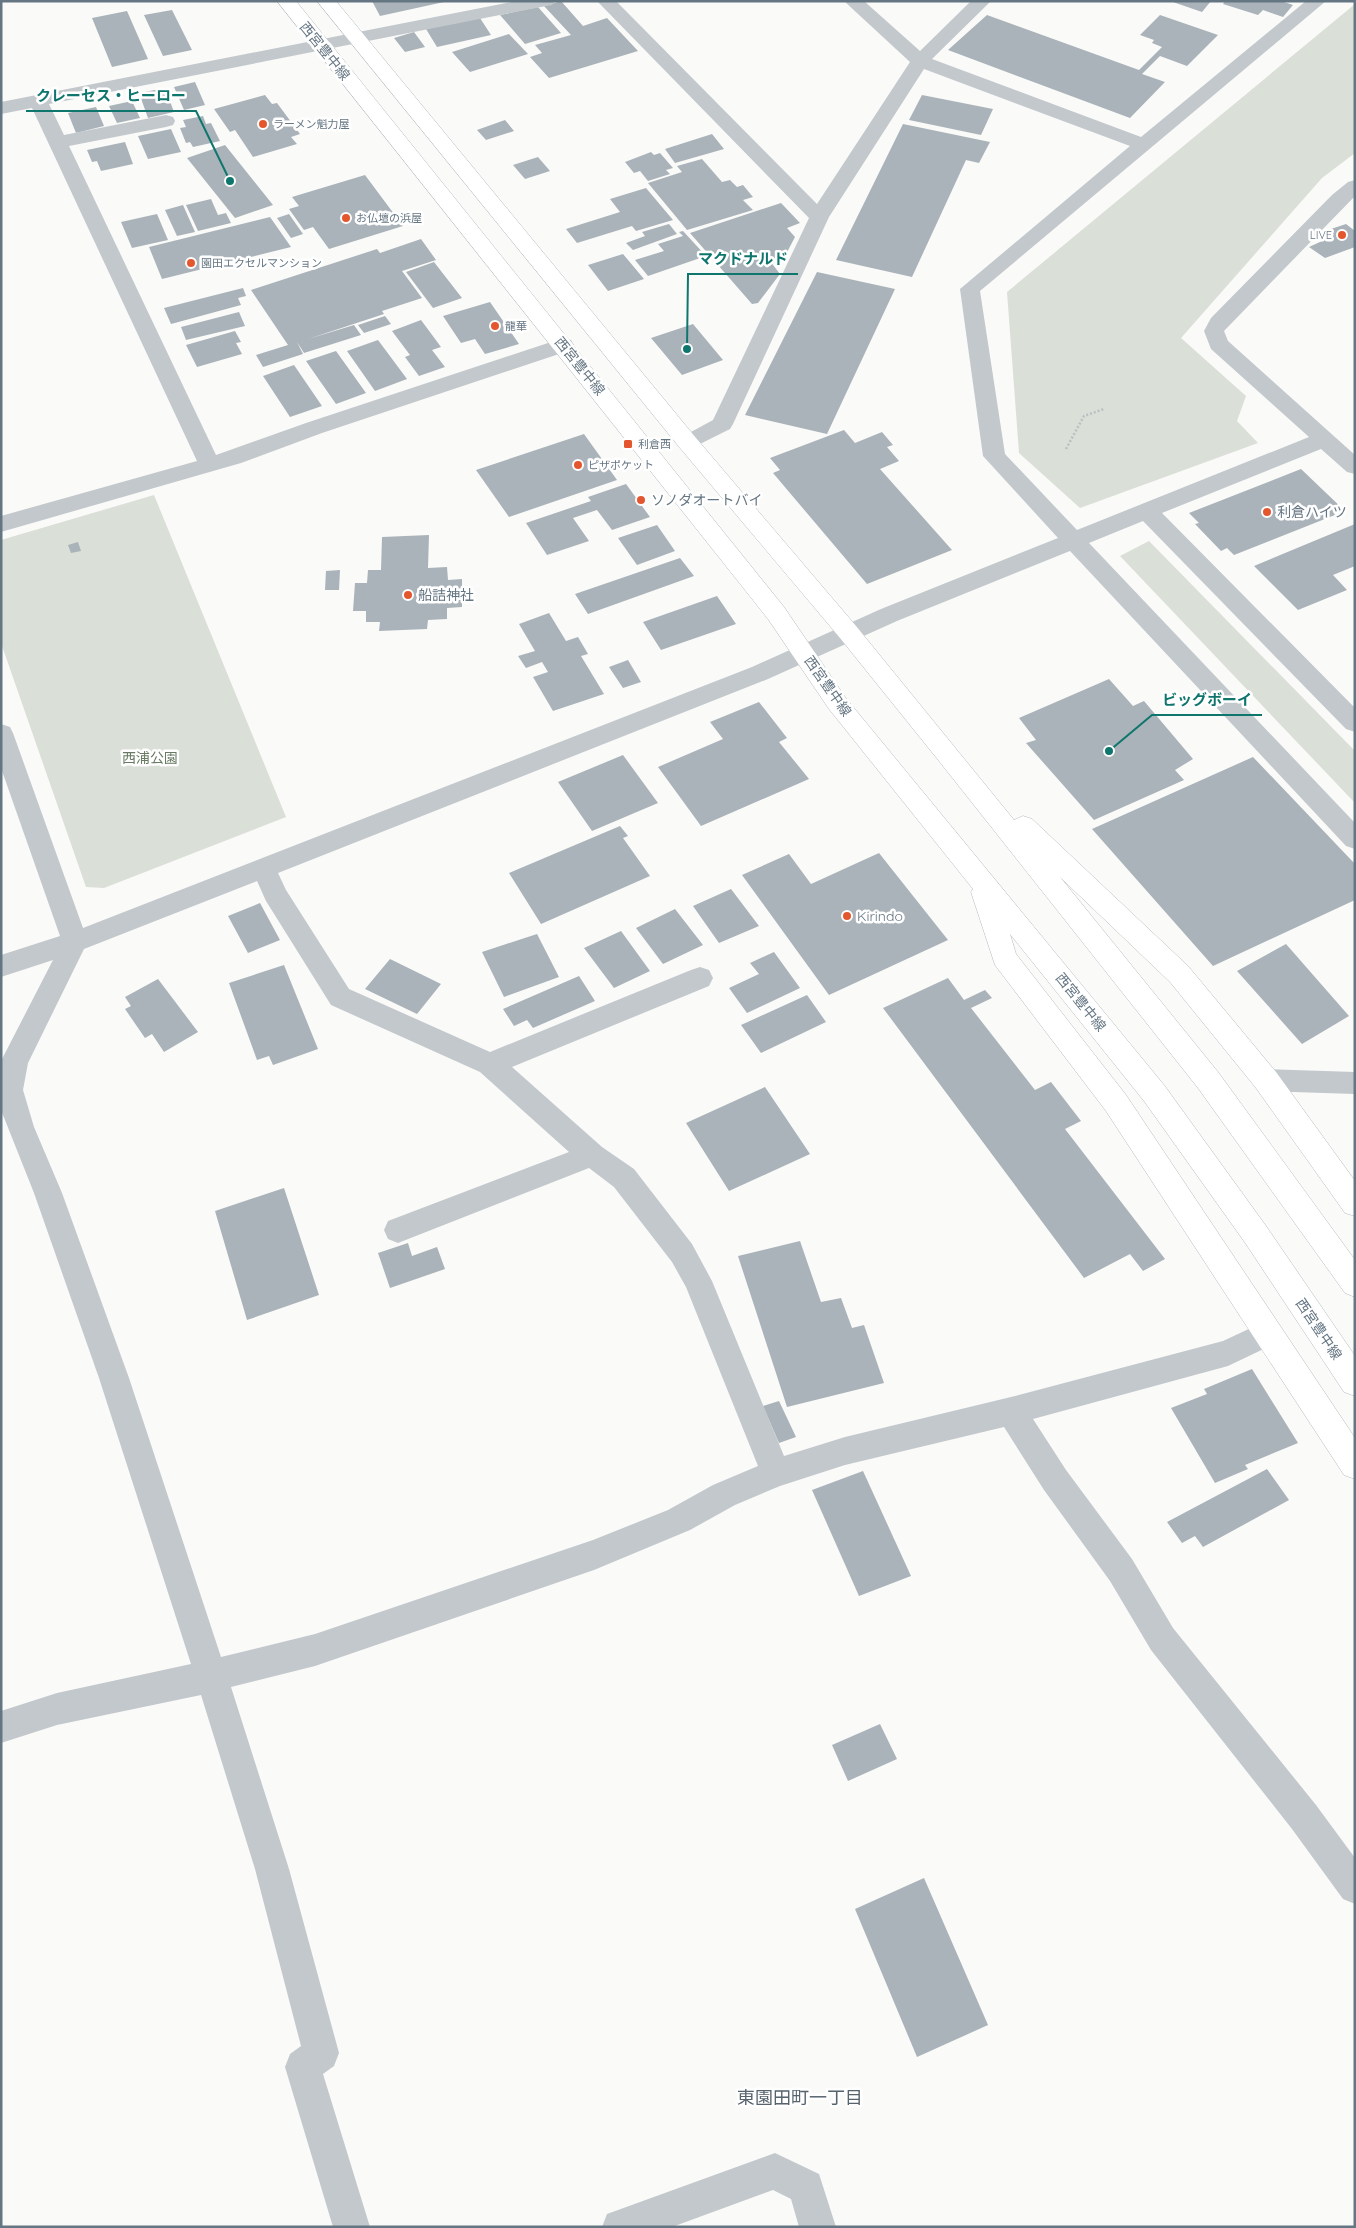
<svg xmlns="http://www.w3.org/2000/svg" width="1356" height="2228" font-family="Quicksand,'Noto Sans JP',sans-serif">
	<rect width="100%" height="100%" fill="#fafaf8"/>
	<path fill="#dadfd7" d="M1355,4V153L1322,178L1181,338L1246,396L1237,421L1258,443L1080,508L1019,453L1007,292Z
		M154,495L286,817L104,888L86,887L1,643V540Z
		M1149,541L1355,751V803L1120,556Z"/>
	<path fill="#aab3b9" d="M372,1H444V2L380,16Z
		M561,1L583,26L607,18L638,51L549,78L530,57L542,53L535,45L571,35L544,6Z
		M1170,1H1211L1202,12Z
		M1225,1H1281L1293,5L1283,17L1263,10L1258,15L1223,4Z
		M538,7L561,33L525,44L500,15Z
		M172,10L192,50L163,56L144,15Z
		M127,11L148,59L112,67L92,18Z
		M987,15L1139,70L1162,47L1152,43L1154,40L1140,35L1160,15L1218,35L1187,66L1160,56L1142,74L1165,82L1130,118L948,50Z
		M480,18L491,35L437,47L426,29Z
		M414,32L425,47L405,52L394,38Z
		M509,34L528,54L470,72L452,52Z
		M195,82L205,105L184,110L174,87Z
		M165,88L174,112L148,118L139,93Z
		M265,95L272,104L277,103L300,134L291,137L297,144L253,157L235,130L230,132L214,109Z
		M922,95L993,109L981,135L909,120Z
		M132,101L140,118L117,123L109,106Z
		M96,107L104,126L76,133L68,113Z
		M203,116L206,124L211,123L220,141L193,147L190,142L186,143L180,128L186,127L183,120Z
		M505,120L514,131L486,140L477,130Z
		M903,124L990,142L979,163L966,160L912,277L836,260Z
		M171,129L181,152L148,159L138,136Z
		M712,134L724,149L675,163L665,149Z
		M125,142L133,164L101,171L97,161L92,162L87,150Z
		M225,145L273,205L235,218L187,158Z
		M651,152L654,155L660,153L673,168L666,170L670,174L648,181L640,171L634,173L625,162Z
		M538,157L550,171L525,179L513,165Z
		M702,159L722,182L730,180L737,187L743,185L753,197L743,200L753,210L687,230L648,183L682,172L677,166Z
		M365,175L403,226L329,249L313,227L304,230L289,209L299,206L292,197Z
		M646,188L673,220L636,231L632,226L577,243L566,229L620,212L610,199Z
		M211,199L218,215L226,213L231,223L198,231L186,205Z
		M781,203L800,223L787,228L795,237L785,256L770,261L780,274L758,303L752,304L690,233Z
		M183,205L195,232L177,236L165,210Z
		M157,214L168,240L132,248L121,222Z
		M289,214L303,234L291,238L277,218Z
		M270,217L291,247L162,279L149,247Z
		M669,224L677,234L633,250L626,243L645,236L642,232Z
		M1346,224L1355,231V247L1325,258L1309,247L1331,237L1325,231Z
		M683,231L706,256L648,276L635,260L664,251L658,244L683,236L679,232Z
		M421,239L436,260L402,271L422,298L382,311L384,314L308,339L354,325L361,335L304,353L297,342L303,354L263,367L256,355L288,345L251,290L377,249L380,253Z
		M623,254L644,279L608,291L588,265Z
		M434,262L462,298L433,308L406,272Z
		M817,272L895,289L827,434L745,415Z
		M243,288L246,296L238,298L241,305L171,324L164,308Z
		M490,302L519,344L485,354L475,339L461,343L443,316Z
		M239,312L245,326L186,340L181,327Z
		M385,316L391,324L364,333L358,325Z
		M421,320L441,347L432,350L445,367L419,376L405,357L410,355L392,331Z
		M693,324L723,360L682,375L651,338Z
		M235,331L241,342L236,343L242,354L197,367L186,345Z
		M378,340L407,379L375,391L347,351Z
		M336,351L366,393L336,404L306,361Z
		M294,365L322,406L290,417L263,376Z
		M844,430L855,443L882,432L893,445L887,447L899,461L880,469L952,550L867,584L773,473L780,470L770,458Z
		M584,434L617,480L509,517L476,470Z
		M1301,469L1345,511L1234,555L1227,548L1221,551L1195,524L1199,523L1189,513Z
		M626,484L650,517L612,530L597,510L573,518L589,541L547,555L526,523L591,501L588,497Z
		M1355,524V566L1333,575L1347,590L1298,610L1254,566Z
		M657,525L675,551L637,565L618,538Z
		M429,535L428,568L447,567L448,580L462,579V607L447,608V619L428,620L427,629L379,631L380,622H366V611H353L355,583H367L368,570H381L382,537Z
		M78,542L81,551L71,553L68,545Z
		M680,558L694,576L588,614L575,594Z
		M340,570L339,590H325L326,571Z
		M717,596L736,624L661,650L643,622Z
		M549,613L566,641L578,637L588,654L581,656L604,694L553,711L533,677L548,672L542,662L526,668L518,656L535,651L519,624Z
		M628,660L641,682L623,688L609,667Z
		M1109,679L1133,706L1144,701L1193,759L1175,770L1184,780L1094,820L1026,743L1036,740L1019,718Z
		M759,702L787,738L779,742L809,779L701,826L658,767L723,739L710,722Z
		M623,755L658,803L592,831L558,782Z
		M1253,757L1355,864V900L1213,966L1092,829Z
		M620,826L628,836L623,838L650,876L541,924L509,873Z
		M879,853L948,940L829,995L742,875L789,854L811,884Z
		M731,889L759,926L719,943L693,906Z
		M260,903L280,940L248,953L228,916Z
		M675,909L703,945L663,964L636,928Z
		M621,931L650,971L614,988L584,948Z
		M537,934L559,977L504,997L482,952Z
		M1286,944L1349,1016L1302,1044L1237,971Z
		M774,952L800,988L747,1013L729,988L759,974L750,963Z
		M390,959L441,984L417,1014L365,989Z
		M284,965L318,1049L273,1065L269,1056L257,1060L229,983Z
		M579,976L595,1001L533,1028L527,1020L514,1026L503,1009Z
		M948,978L964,1000L985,990L992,998L971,1008L1035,1090L1051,1082L1081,1121L1065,1129L1165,1259L1143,1271L1130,1254L1084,1278L883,1008Z
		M158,979L198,1032L164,1052L152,1034L145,1038L125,1009L131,1006L125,997Z
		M807,995L826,1022L761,1053L741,1025Z
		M765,1087L810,1154L729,1191L686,1123Z
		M284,1188L319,1295L247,1320L215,1211Z
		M800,1241L821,1302L841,1298L852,1328L864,1325L884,1383L787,1407L738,1256Z
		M408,1243L412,1256L437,1247L445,1269L390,1288L378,1253Z
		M1252,1369L1298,1443L1245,1465L1248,1469L1215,1483L1171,1408L1207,1394L1204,1389Z
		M779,1401L796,1437L779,1443L763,1406Z
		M1267,1469L1289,1500L1203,1547L1195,1536L1182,1543L1167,1522Z
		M863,1471L911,1576L859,1596L812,1490Z
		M880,1724L897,1759L848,1781L832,1745Z
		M924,1878L988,2025L917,2057L855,1909Z"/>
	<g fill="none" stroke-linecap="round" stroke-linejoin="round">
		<defs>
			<path id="major" d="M277,1H296L784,607L845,697L1164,1085L1266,1226L1355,1356V1396L1344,1392L1246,1244L1144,1101L1010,934L1016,954L1126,1095L1355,1438V1479L1344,1475L1106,1111L995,965L971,892L973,889L829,709L768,619Z
				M317,1H336L696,438L856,626L1014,820L1023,816L1032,819L1188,966L1276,1072L1355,1181V1216L1345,1213L1256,1088L1170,982L1060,877L1218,1072L1355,1260V1297L1345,1293L1198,1088L939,761L840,638L680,448Z"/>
		</defs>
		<use href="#major" stroke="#b5babe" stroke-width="1"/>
		<path stroke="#bbbfc2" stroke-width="2.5" stroke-dasharray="2 2" stroke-linecap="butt" d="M1066,449L1084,416L1104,409"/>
		<path fill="#c3c8cc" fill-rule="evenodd" d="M517,1H555L552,5L546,6L49,104L64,135L166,115L173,117L175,121L173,125L166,127L69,146L216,455L306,423L557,340L564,338L571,340L574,345L571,350L322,433L241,463L1,532V516L197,461L32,108L1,114V102Z
			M597,1H616L817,204L910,62L844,1H864L920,51L971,1H991L932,59L1141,137L1306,1H1326L980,291L1005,454L1077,530L1309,437L1211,349L1204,331L1211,318L1332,195L1348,182L1355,180V196L1224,331L1228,341L1355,455V474L1347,472L1321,449L1162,513L1355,708V732L1346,729L1143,521L1089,543L1355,823V849L1346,846L1070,551L897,621L768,679L278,873L286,890L349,989L490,1052L691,970L700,967L709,970L713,978L709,986L512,1067L602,1147L634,1169L692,1244L712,1281L784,1456L845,1437L1011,1397L1223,1341L1268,1320L1278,1324L1283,1333L1278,1342L1228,1366L1033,1419L1066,1470L1132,1559L1173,1628L1316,1805L1355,1858V1904L1343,1899L1292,1829L1151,1650L1110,1581L1044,1490L1004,1427L845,1465L780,1486L735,1505L690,1530L594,1570L315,1666L231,1687L289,1869L339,2053L334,2066L323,2074L370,2227H333L285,2067L290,2054L301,2046L255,1869L201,1695L57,1725L1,1743V1711L57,1693L191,1664L99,1378L34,1193L1,1110V1061L53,960L1,977V955L60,936L1,768V724L10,727L13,733L83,928L752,667L881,609L1058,538L983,456L960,289L1130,146L924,69L829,217L733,424L730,429L688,450L680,448L677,443L680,438L713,420L809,218ZM257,881L266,901L331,1005L480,1072L569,1152L388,1221L384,1230L388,1239L398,1243L589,1168L614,1187L672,1262L686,1287L758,1466L713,1485L668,1510L593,1540L315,1634L221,1657L129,1378L62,1193L34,1127L23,1090L28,1063L84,949Z
			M1266,1069L1355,1072V1094L1266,1091L1256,1088L1252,1080L1256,1072Z
			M775,2153L819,2174L836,2227H799L791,2199L773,2190L672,2227H602L607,2214Z"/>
		<use href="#major" fill="#fff" fill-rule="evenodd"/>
	</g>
	<g fill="#e4572e" stroke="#fff" stroke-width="2">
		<circle cx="263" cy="124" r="5"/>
		<circle cx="346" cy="218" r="5"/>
		<circle cx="1342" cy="235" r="5"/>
		<circle cx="191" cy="263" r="5"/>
		<circle cx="495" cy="326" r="5"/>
		<rect x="623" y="439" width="10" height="10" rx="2.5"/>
		<circle cx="578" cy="465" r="5"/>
		<circle cx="641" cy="500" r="5"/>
		<circle cx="1267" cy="512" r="5"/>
		<circle cx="408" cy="595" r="5"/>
		<circle cx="847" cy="916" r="5"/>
	</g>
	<g text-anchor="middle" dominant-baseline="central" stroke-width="5" stroke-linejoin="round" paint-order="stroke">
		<g font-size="11" fill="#657683" stroke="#fff" text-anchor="start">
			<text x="273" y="124">ラーメン魁力屋</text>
			<text x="356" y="218">お仏壇の浜屋</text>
			<text x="1332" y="235" text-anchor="end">LIVE</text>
			<text x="201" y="263">園田エクセルマンション</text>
			<text x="505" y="326">龍華</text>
			<text x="638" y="444">利倉西</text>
			<text x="588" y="465">ピザポケット</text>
		</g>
		<g font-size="14" fill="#657683" stroke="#fff">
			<text transform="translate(325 51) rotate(51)">西宮豊中線</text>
			<text transform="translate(580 366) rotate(51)">西宮豊中線</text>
			<text transform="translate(828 686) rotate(55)">西宮豊中線</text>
			<text transform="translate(1081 1002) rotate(51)">西宮豊中線</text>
			<text transform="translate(1319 1329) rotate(56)">西宮豊中線</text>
		</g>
		<g font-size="14" fill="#657683" stroke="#fff" text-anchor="start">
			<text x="651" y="500">ソノダオートバイ</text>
			<text x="1277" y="512">利倉ハイツ</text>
			<text x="418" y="595">船詰神社</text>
			<text x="857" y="916">Kirindo</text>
		</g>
		<g font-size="14" fill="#687a64" stroke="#fff">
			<text x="150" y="758">西浦公園</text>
		</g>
		<g font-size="18" fill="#57646e" stroke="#fff">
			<text x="800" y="2097">東園田町一丁目</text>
		</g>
	</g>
	<path fill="none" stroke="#0f766e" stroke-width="2" d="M230 181L196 111H26M687 349L688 274H798M1109 751L1152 715H1262"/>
	<g fill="#0f766e" stroke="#fff" stroke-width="2">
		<circle cx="230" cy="181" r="5"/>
		<circle cx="687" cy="349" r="5"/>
		<circle cx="1109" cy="751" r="5"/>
	</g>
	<g font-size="15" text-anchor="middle" font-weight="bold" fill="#0f766e" stroke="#fff" stroke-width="5" stroke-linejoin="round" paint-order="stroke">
		<text x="111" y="101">クレーセス・ヒーロー</text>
		<text x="743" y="264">マクドナルド</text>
		<text x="1207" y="705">ビッグボーイ</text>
	</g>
	<rect width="1356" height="2228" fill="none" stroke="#657683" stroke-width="5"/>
</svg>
